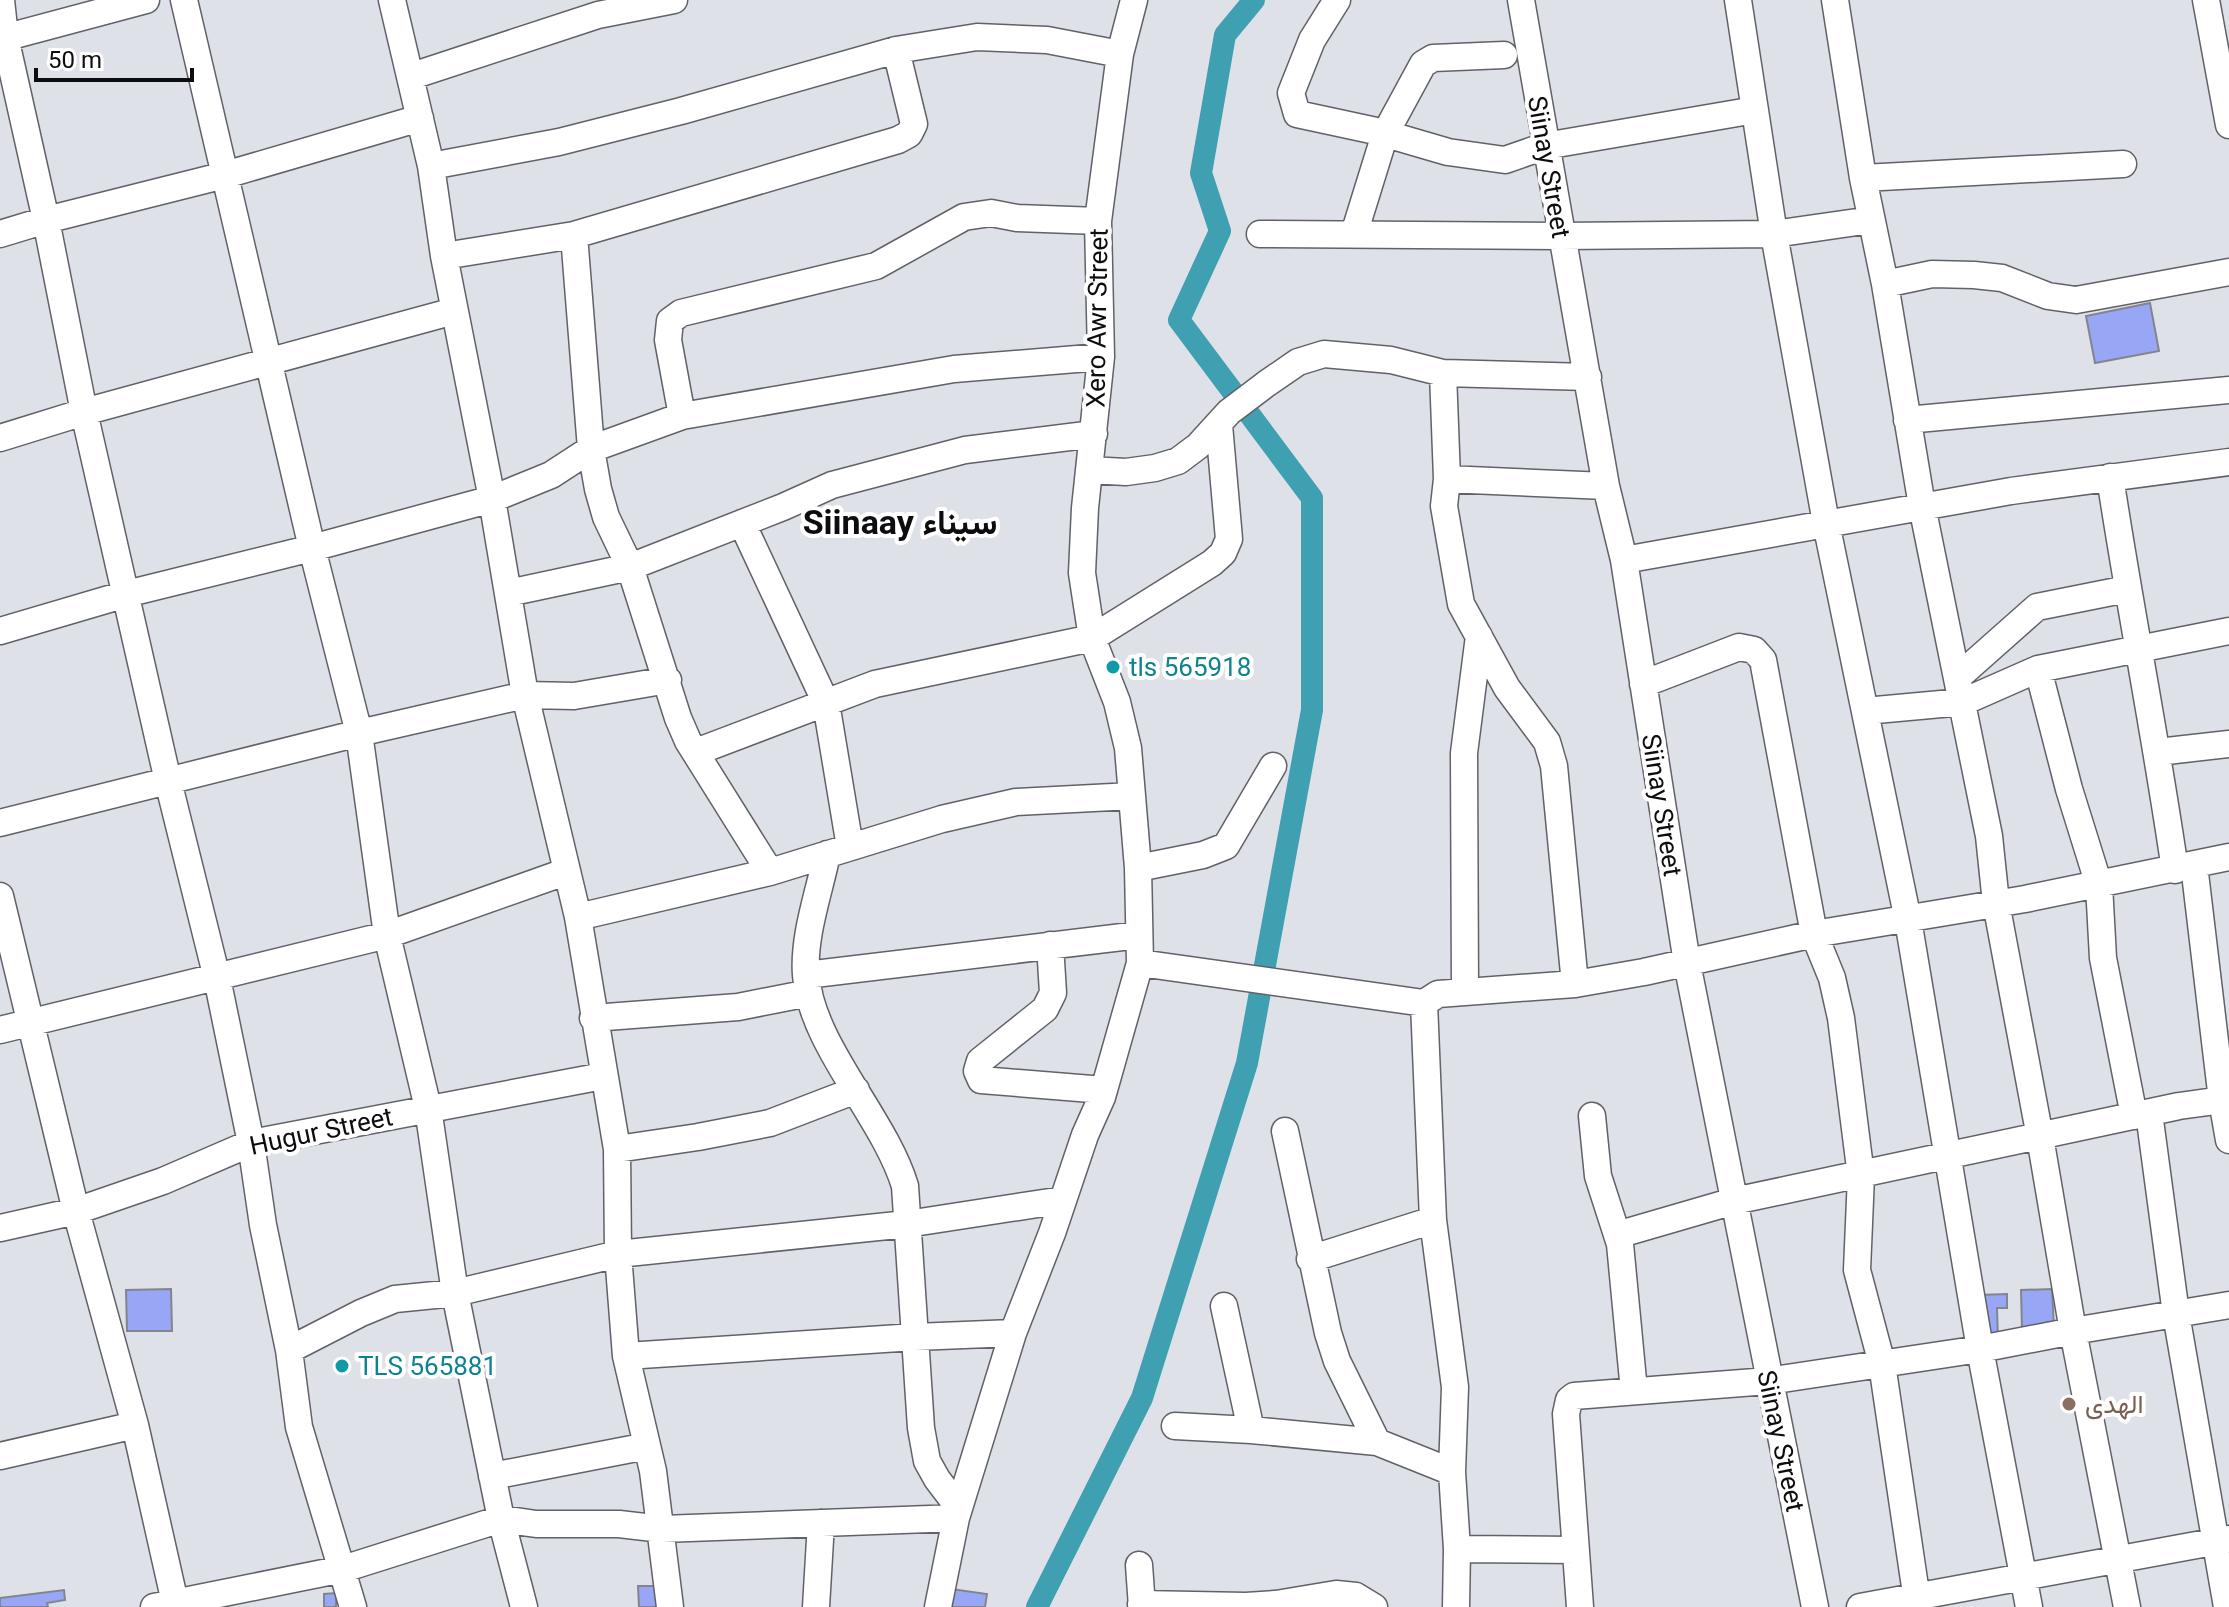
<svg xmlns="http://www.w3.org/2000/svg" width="2229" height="1607" font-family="Roboto,Vazirmatn,sans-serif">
	<rect width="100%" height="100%" fill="#dfe1e8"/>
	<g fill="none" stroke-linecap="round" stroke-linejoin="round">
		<path stroke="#3fa0b2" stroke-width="22" d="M1037,1607L1142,1398L1247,1063L1312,710V498L1179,320L1220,231L1201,173L1225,35L1254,0"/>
	</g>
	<path fill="#98a6f6" stroke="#83858c" stroke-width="2" d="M2150,303L2159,351L2095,363L2086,316Z
		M171,1289L172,1331H127L126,1290Z
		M2052,1289L2054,1328L2022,1330L2021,1290Z
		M2007,1294V1308H1997L1998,1340L1980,1341L1978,1295Z
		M638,1586H658L659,1607H639Z
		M951,1589L987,1594L985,1607H948Z
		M64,1590L65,1600L47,1603L48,1607H0V1598Z
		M336,1593V1607H324V1594Z"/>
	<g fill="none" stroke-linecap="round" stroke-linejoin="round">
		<defs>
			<path id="minor" d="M1,0L5,37L46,220L84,412L168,781L217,978L251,1143L263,1225L289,1350L299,1427L353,1607
				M184,0L312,548L359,733L387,935L428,1108L455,1293L501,1519L524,1607
				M392,0L431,166L444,256L492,499L525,695L578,917L617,1149L618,1254L626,1356L653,1471L670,1607
				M1337,0L1312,40L1291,93L1297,114L1376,131L1448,152L1505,160L1545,146L1755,110
				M1521,0L1606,486L1624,560L1687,963L1815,1607
				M1738,0L1774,234L1826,523L1908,920L1980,1349L2029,1607
				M1835,0L1863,178L1885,284L1922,506L1989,836L1996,903L2040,1137L2073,1331L2127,1607
				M2206,0L2229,125
				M0,39L146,0
				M412,76L598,15L674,0
				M431,166L559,142L681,111L896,50L977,37L1047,40L1120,54
				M1863,178L2123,164
				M0,234L46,220L225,175L420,118
				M1260,234L1561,236L1774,234L1871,220
				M1354,234L1385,134L1423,64L1433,58L1504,55
				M574,235L591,449L598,489L606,517L630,567L678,718L688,741L770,872
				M444,256L574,235L898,140L909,134L914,124L896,50
				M1885,284L1932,274L1974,275L2002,278L2048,296L2076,300L2229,272
				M1443,373L1447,479L1444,506L1461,604L1507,688L1547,742L1554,766L1575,984
				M682,416L668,340L670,321L681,313L876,266L964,217L991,213L1017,218L1098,221
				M1907,420L2229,390
				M0,438L84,412L454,311
				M1089,470L1126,472L1155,468L1178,461L1198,446L1229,412L1266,384L1298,362L1324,354L1391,360L1443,373L1588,377
				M2110,477C2130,609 2156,738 2175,870
				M1447,479L1606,486
				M742,523L826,703L850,847
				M1624,560L2011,491L2229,462
				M508,593L630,567L783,507L832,485L965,450L1094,434
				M0,631L126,594L312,548L492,499L551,475L591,449L682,416L954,369L1101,357
				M2038,669L2069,789L2099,885L2103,958L2134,1116
				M1958,677L2037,607L2127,589
				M1643,684L1739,647L1754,650L1763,660L1814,934L1832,978L1841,1018L1861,1176L1857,1270L1882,1364L1918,1607
				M1865,711L1963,702L2038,669L2229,631
				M696,752L875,684L1092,638L1212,563L1223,553L1229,539L1219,425
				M2158,752L2229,744
				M0,823L359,733L525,695L574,696L668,680
				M827,854C819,893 803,936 806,975C811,1045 884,1117 905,1186L921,1428L927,1461L937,1479L959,1508
				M2194,865L2222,1100L2229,1140
				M1138,868L1203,855L1226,846L1273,766
				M0,896L76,1211L135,1425L176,1607
				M578,917L770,872L942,819L1016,802L1132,796
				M1050,945L1053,993L1045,1009L980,1061L977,1071L981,1080L1104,1090
				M1140,963L1424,1003
				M806,975L1139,935
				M1465,991L1464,753L1479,636
				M593,1018L738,1007L809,993
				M0,1030L387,935L565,872
				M2149,1113L2176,1314L2227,1607
				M1592,1116L1598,1176L1620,1244L1634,1391
				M1285,1131L1328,1333L1337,1361L1377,1442
				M617,1149L698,1137L770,1123L856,1090
				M0,1228L76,1211L163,1181L251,1143L603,1076
				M1617,1235L1734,1201L2179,1106L2229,1099
				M1310,1259L1433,1220
				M1224,1306L1251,1430
				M289,1350L361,1313L395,1299L455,1293L618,1254L907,1224L1063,1200
				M626,1356L915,1337L1013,1333
				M1175,1426L1251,1430L1377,1442L1452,1472
				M0,1456L135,1425
				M492,1476L647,1446
				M1457,1549L1575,1550
				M1139,1565L1142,1607
				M1141,1604L1246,1606L1276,1604L1336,1594L1356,1596L1374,1607
				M154,1607L343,1569L501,1519L536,1524H619L662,1529L956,1518
				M816,1607L821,1523
				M938,1607L956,1518L1013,1333L1052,1233L1085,1135L1102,1097L1140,963L1138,868L1128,748L1117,702L1092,638L1082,573L1085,508L1101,357L1098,221L1120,54L1134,0
				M1456,1607L1457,1549L1452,1472L1455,1387L1433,1220L1424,1003L1438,994L1575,984L1644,972L1814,934L2025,899L2229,857
				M1580,1607L1566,1414L1569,1400L1574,1396L1768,1381L1980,1349L2073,1331L2229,1305
				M1860,1607L2229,1539"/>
		</defs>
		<use href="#minor" stroke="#606268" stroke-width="29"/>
		<use href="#minor" stroke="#fff" stroke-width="26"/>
	</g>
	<g fill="#0f9aa8" stroke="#fff" stroke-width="3">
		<circle cx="1113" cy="667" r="8"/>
		<circle cx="342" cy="1366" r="8"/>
	</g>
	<circle fill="#8d6e63" stroke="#fff" stroke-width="3" cx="2069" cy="1404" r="8"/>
	<g text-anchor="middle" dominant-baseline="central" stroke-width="8" stroke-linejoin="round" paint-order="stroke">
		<g font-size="26" fill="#0d0d10" stroke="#fff">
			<text transform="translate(1549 167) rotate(80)">Siinay Street</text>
			<text transform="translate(1097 318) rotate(-89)">Xero Awr Street</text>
			<text transform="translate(1662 805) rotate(81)">Siinay Street</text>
			<text transform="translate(321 1131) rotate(-12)">Hugur Street</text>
			<text transform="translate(1781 1441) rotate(78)">Siinay Street</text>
		</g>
		<g font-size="26" fill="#0d838f" stroke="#fff" text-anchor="start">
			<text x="1129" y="667">tls 565918</text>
			<text x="358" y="1366">TLS 565881</text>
		</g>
		<g font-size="26" fill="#785e54" stroke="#fff" text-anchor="start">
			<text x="2085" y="1404">الهدى</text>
		</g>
		<g font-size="34" font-weight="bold" fill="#0d0d10" stroke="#fff">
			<text x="900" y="522">Siinaay سيناء</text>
		</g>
	</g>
	<path d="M36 68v12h156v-12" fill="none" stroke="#0d0d10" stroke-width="4"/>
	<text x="48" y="68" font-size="24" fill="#0d0d10" stroke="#ffffff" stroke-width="6" paint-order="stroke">50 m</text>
</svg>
